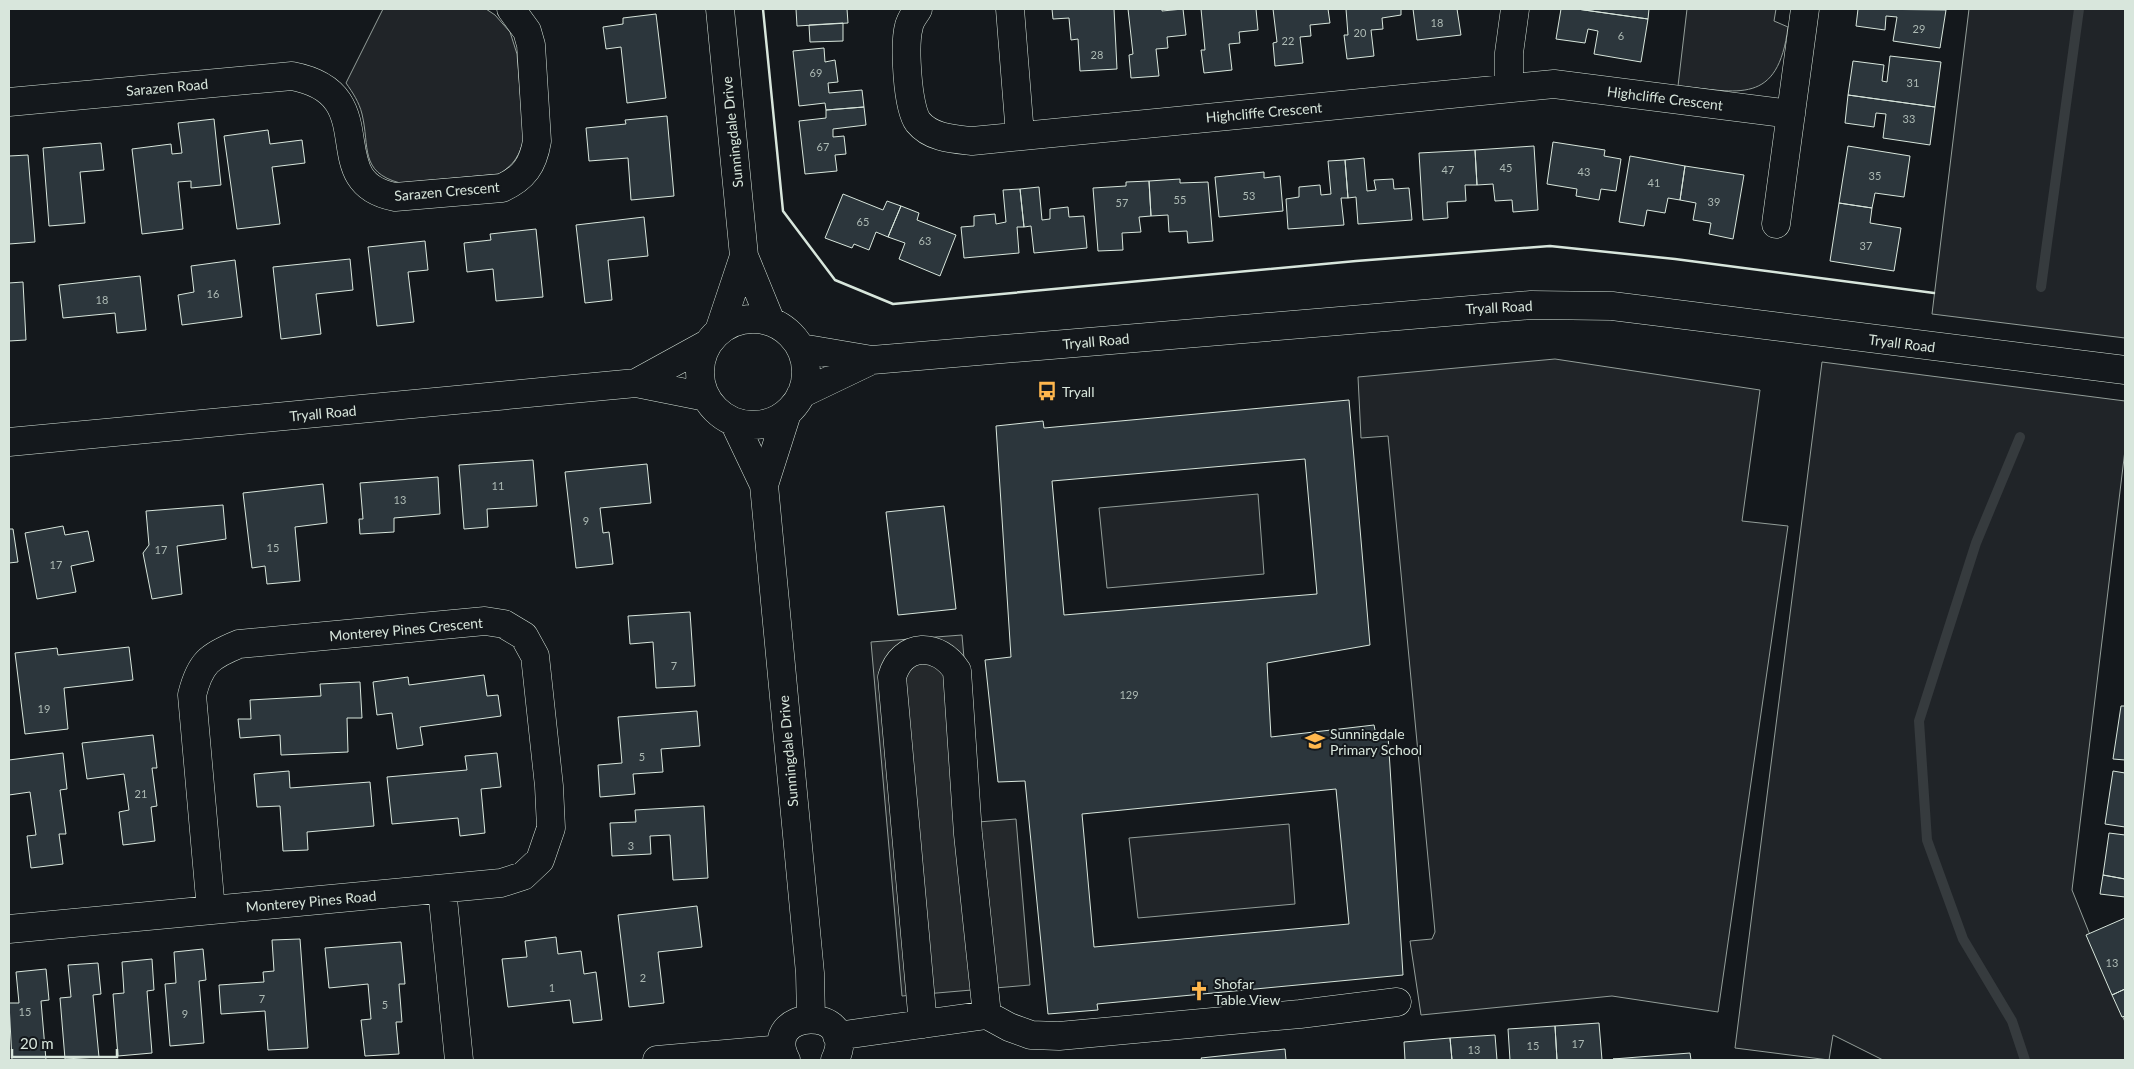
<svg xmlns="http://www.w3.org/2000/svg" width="2134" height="1069" font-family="Lato,sans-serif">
	<rect width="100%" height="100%" fill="#14181c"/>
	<path fill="#202428" stroke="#939e99" d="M383,9H486L495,15L510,32L517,54L524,138C520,155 514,165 499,174L400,183C359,172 370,147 362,114C359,102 353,93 346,83Z
		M1687,9H1776L1774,21L1788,27C1778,106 1739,92 1678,86Z
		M1969,9H2125V338L1932,314Z
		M1555,359L1760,390L1742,521L1788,526L1718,1012L1612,996L1421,1015L1410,941L1432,939L1435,932L1388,436L1361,438L1358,377Z
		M1822,362L2125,401V450L2072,890L2125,1022V1060H1883L1833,1035L1829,1060L1735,1048Z
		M1258,494L1264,574L1107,588L1099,508Z
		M1289,824L1295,904L1138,918L1129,838Z"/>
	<path fill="#24282b" stroke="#939e99" d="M962,635L978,822L1016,819L1030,985L902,996L871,642Z"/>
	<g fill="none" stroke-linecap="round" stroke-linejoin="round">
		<path stroke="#363b3e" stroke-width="10" d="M2041,287L2079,9
			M2020,437L1976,543L1919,721L1927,840L1963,939L2012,1021L2025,1060"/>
	</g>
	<path fill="#2c363c" stroke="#d8e6dc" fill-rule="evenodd" d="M796,9H847L848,23L797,26Z
		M1052,9H1114L1117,69L1080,71L1078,39L1071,40L1069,18L1053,19Z
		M1128,9H1162V11L1183,9L1186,35L1167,37L1168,48L1156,49L1159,76L1131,78L1129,55L1133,54Z
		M1201,9H1256L1258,30L1239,32L1240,43L1229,44L1232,70L1204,73L1201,50H1205Z
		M1273,9H1328L1330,23L1310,25L1311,36L1300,37L1303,63L1275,66L1273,43L1277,42Z
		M1346,9H1401V15L1382,18L1383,29L1371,30L1374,56L1347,59L1344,35H1348Z
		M1413,9H1457L1461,35L1417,40Z
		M1561,9H1577L1648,19L1641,62L1594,54L1598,31L1588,29L1585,43L1556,39Z
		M1577,9H1649L1648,19Z
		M1858,9L1946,10L1940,48L1893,41L1897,17L1886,16L1885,30L1856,26Z
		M656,14L666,98L627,103L621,47L606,49L603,27L623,24V18Z
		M843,23V41L810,42L809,25Z
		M824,48L825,62L835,60L838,82L828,83L829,93L862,90L864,107L826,110L825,103L799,106L793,51Z
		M1890,56L1941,62L1935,107L1848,95L1853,61L1884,65L1882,81L1887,82Z
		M1848,95L1935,107L1930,145L1883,138L1886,114L1876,113L1874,127L1845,123Z
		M864,107L866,125L833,129V137L844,136L846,154L835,155L837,171L805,174L799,121L826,118V110Z
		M667,116L674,196L631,200L628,158L589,161L586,128L626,124L625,120Z
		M214,119L221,185L191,188V181L178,182L183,229L142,234L132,149L171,144L172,154L182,153L178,123Z
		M268,130L270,144L302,140L305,163L272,167L280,224L237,229L224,136Z
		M1553,142L1605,150L1604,156L1621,159L1616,191L1601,189L1599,200L1576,196L1577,189L1547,184Z
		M101,143L104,170L80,172L85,223L49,226L43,148Z
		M1534,146L1538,210L1513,212L1512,200L1495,201L1493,184L1477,185L1475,150Z
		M1848,146L1910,156L1904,197L1875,193L1872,208L1839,203Z
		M1475,150L1477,185H1465L1466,201L1447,202L1448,218L1423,220L1419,153Z
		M28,155L35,242L9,244V156Z
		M1630,156L1685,166L1680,200L1668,198L1665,213L1647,210L1644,226L1619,222Z
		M1364,158L1367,191L1376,190L1374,180L1393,179L1394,189L1409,188L1412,220L1358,224L1356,197L1348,198L1345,160Z
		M1345,160L1348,198H1341L1344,225L1288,229L1286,199L1299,197V187L1320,185L1321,195L1331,194L1328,161Z
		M1685,166L1744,175L1733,239L1709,234L1711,223L1693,220L1696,203L1680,200Z
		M1264,172V178L1280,176L1283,211L1219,217L1215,177Z
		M1180,179V183L1208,182L1213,241L1188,243L1187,231L1169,232L1168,215L1151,216L1149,181Z
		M1149,181L1151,216L1139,217L1141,232L1122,233L1123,250L1098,251L1093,188L1126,186V182Z
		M1039,187L1042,220L1050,219V209L1068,207L1069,217L1084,216L1087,248L1034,253L1031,226L1024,227L1020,189Z
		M1020,189L1024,227H1017L1019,253L964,258L961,227L974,226V216L995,214L996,224L1006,222L1003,190Z
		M843,194L883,210L887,201L901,206L888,237L876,232L869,250L854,244L852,248L825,238Z
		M1839,203L1872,208L1870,223L1901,228L1894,271L1830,261Z
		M901,206L919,213L917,220L956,235L940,276L899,259L905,243L888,237Z
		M644,217L648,256L608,260L612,300L585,303L576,225Z
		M536,229L543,297L496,301L493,269L467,272L464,243L491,240L490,234Z
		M425,241L428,270L408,272L414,322L377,326L368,247Z
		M350,259L353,290L316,294L321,334L281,339L273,267Z
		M235,260L242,317L182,325L178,295L194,292L191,266Z
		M140,276L146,330L117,333L115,313L63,318L59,285Z
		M23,282L26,340L9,341V283Z
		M1349,400L1370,645L1267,663L1271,737L1374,725L1376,735H1388L1403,975L1097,1004L1098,1010L1048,1014L1025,781L998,782L985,660L1011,657L996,426L1043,421L1044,428ZM1305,459L1317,594L1064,615L1052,481ZM1336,789L1349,924L1094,947L1082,814Z
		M533,460L537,506L487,509L488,527L464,529L459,465Z
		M647,464L651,503L600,508L603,533L609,532L613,564L576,568L565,472Z
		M438,477L440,514L394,518V532L360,534L359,519H363L360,483Z
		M323,484L327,523L295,527L300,581L267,584L265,566L252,568L243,493Z
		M223,505L226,539L177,546L182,594L152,599L143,553L149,545L146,511Z
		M944,506L956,609L898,615L886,512Z
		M63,526L65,535L88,531L94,561L71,566L76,592L37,599L25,533Z
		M9,529H13L18,562L9,563Z
		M690,612L695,686L656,688L653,642L630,644L628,616Z
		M129,647L133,680L64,688L68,729L25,734L15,653L57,648L58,655Z
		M484,675L487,696L498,695L501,716L420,727L423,745L397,749L392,713L377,715L373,682L408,677L409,685Z
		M360,682L362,718H347L348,752L281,755L280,735L240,738L238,719H251L250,700L321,696L320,684Z
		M2121,706H2125V760L2113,759Z
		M697,711L700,746L661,749L663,772L633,774L635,794L600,797L598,765L622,763L618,717Z
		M153,735L157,768H152L157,806L151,807L155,841L123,845L119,812L129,810L124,774L87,779L82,743Z
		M63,753L67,789L60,790L66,834H59L63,864L31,868L27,836L36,835L30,792L9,795V760Z
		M497,753L501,787L481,789L485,833L460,836L458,818L392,824L387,777L467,770L465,756Z
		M289,771L290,788L370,782L374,826L307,832L308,850L283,851L280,806L257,807L254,774Z
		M2113,771L2125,773V827L2105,824Z
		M704,806L708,878L673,880L670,835L650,836L651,854L612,856L610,823L636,822L635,810Z
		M2109,833L2125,835V879L2103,875Z
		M2103,875L2125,879V897L2100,894Z
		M697,906L702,947L658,952L664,1003L629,1007L618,915Z
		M2125,918V989L2112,995L2086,935Z
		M556,937L558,954L581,951L584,974L596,972L602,1020L573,1023L570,1000L508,1007L502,959L527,957L525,941Z
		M300,939L308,1048L268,1050L265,1011L221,1014L219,985L264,982L263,972L274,971L272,940Z
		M401,942L405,984H399L402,1022H396L399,1054L365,1056L361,1020L371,1019L368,984L329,988L325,948Z
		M203,949L206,980L199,981L204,1043L170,1046L165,984L176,983L174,952Z
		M152,959L154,990L147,991L152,1053L118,1056L113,994L124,993L122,962Z
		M98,963L101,994L93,995L99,1057L65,1059L60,998L71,997L68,965Z
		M46,969L49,1000L41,1001L46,1060H12L9,1003H19L16,972Z
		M2125,989V1016L2122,1017L2112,995Z
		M1599,1023L1602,1060H1557L1555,1026Z
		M1555,1026L1557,1060H1510L1508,1029Z
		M1495,1035L1497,1060H1452L1450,1038Z
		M1450,1038L1452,1060H1405L1404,1042Z
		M1285,1049L1286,1060H1202L1201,1058Z
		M1690,1053L1691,1060L1613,1059Z"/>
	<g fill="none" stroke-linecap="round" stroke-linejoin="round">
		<defs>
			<path id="minor" d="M720,9L744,256L771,322
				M918,9C915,14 910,20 909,26C904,44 907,107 918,122C931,138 953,139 972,141L1554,84L1791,114
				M1010,9L1020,135
				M1509,88V53L1515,9
				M9,102L292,76C387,94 316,182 395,197L502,188C524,178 533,165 537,141L531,45L527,31L511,9
				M1776,224L1805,9
				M700 372a53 53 0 1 1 106 0a53 53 0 1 1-106 0Z
				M719,331L744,256
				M801,348L872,360L1531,305L1612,306L2125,370
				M636,383L707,344
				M801,394L872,360
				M734,422L764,485L810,973L811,1018
				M9,442L636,383L706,397
				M764,485L787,413
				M442,889L459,1060
				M9,929L501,883L523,876L540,860L551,828L549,786L535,656L524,636L504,624L485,621L239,644C209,656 200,663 192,695L211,910
				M923,1024L892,677C902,642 939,642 957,671L968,834L987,1015
				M837,1036L987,1015L1009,1027L1031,1035L1059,1036L1300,1014L1397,1002
				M657,1060L782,1049
				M786,1060C759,1008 861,1004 835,1060"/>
		</defs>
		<use href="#minor" stroke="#d8e6dc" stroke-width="29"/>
		<use href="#minor" stroke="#14181c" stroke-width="28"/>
		<path stroke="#d8e6dc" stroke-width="2.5" d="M763,9L783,211L835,280L893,304L1356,261L1550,246L1675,259L1934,293"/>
	</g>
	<defs>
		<symbol id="bus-bare" viewBox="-9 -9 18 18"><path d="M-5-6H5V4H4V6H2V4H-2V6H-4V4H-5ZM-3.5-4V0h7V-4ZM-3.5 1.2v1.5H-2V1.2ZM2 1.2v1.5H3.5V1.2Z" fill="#ffb74d" stroke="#14181c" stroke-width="2.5" paint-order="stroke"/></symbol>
		<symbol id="school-bare" viewBox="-9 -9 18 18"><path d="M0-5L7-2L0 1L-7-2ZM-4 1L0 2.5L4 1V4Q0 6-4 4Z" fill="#ffb74d" stroke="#14181c" stroke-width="2.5" paint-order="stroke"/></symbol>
		<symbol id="church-bare" viewBox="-9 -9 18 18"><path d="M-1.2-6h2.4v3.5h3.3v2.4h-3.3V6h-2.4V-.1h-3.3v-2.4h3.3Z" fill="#ffb74d" stroke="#14181c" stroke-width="2.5" paint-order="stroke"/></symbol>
	</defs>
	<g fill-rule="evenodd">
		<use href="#bus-bare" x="1033" y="377" width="28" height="28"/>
		<use href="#school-bare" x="1301" y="727" width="28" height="28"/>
		<use href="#church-bare" x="1185" y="977" width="28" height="28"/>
	</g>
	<g text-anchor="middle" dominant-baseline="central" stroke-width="4" stroke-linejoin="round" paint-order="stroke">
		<g font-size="11" fill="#adbab4">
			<text x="1437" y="22">18</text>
			<text x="1919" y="28">29</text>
			<text x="1360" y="32">20</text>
			<text x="1621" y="35">6</text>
			<text x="1288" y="40">22</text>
			<text x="1097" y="54">28</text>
			<text x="816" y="72">69</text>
			<text x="1913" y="82">31</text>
			<text x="1909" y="118">33</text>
			<text x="823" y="146">67</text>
			<text x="1506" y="167">45</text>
			<text x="1448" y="169">47</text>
			<text x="1584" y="171">43</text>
			<text x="1875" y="175">35</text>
			<text x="1654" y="182">41</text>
			<text x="1249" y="195">53</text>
			<text x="1180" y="199">55</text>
			<text x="1714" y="201">39</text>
			<text x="1122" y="202">57</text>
			<text x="863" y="221">65</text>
			<text x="925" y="240">63</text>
			<text x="1866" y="245">37</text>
			<text x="213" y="293">16</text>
			<text x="102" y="299">18</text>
			<text x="498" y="485">11</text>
			<text x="400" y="499">13</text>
			<text x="586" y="520">9</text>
			<text x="273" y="547">15</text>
			<text x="161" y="549">17</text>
			<text x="56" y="564">17</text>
			<text x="674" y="665">7</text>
			<text x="1129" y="694">129</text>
			<text x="44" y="708">19</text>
			<text x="642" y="756">5</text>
			<text x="141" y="793">21</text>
			<text x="631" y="845">3</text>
			<text x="2112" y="962">13</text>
			<text x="643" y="977">2</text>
			<text x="552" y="987">1</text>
			<text x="262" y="998">7</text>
			<text x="385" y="1004">5</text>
			<text x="25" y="1011">15</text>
			<text x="185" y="1013">9</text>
			<text x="1578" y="1043">17</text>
			<text x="1533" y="1045">15</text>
			<text x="1474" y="1049">13</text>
		</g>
		<g font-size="14" fill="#d8e6dc" stroke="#14181c">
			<text transform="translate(167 87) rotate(-5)">Sarazen Road</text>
			<text transform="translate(1665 98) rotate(7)">Highcliffe Crescent</text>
			<text transform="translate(1264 112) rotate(-5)">Highcliffe Crescent</text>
			<text transform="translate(732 132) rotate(-96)">Sunningdale Drive</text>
			<text transform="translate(447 191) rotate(-5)">Sarazen Crescent</text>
			<text transform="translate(1499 307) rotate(-3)">Tryall Road</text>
			<text transform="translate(1096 341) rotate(-5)">Tryall Road</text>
			<text transform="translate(1902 343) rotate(7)">Tryall Road</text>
			<text transform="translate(323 413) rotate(-5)">Tryall Road</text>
			<text transform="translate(406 629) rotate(-5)">Monterey Pines Crescent</text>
			<text transform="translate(788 751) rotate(-95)">Sunningdale Drive</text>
			<text transform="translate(311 901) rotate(-5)">Monterey Pines Road</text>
		</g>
		<g font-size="14" fill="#d8e6dc" stroke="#14181c" text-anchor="start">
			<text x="1062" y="391">Tryall</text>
			<text x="1330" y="733">Sunningdale<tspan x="1330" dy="16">Primary School</tspan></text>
			<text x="1214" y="983">Shofar<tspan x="1214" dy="16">Table View</tspan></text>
		</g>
	</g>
	<rect width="2134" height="1069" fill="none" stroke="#d8e6dc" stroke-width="20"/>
	<path d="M12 1049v8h105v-8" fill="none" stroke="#d8e6dc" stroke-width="2.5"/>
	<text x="20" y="1049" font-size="15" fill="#d8e6dc" stroke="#14181c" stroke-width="4" paint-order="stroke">20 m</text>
</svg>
